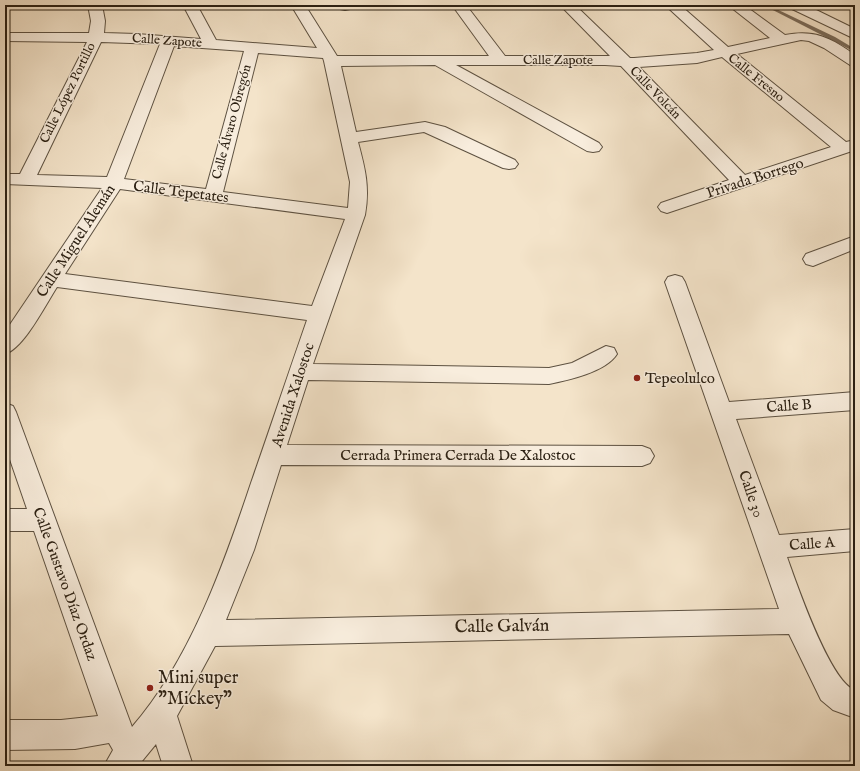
<svg xmlns="http://www.w3.org/2000/svg" width="860" height="771" font-family="'IM FELL English',serif">
	<rect width="100%" height="100%" fill="#f4e4ca"/>
	<filter id="stains"><feTurbulence type="fractalNoise" baseFrequency=".005" numOctaves="4"/><feColorMatrix values="0 0 0 0 .2 0 0 0 0 .09 0 0 0 0 .02 0 0 0 .5 -.17"/></filter>
	<radialGradient id="worn" r=".72"><stop offset=".6" stop-color="#630" stop-opacity="0"/><stop offset="1" stop-color="#630" stop-opacity=".3"/></radialGradient>
	<g fill="none" stroke-linecap="round" stroke-linejoin="round">
		<path fill="#7b6d5c" fill-rule="evenodd" d="M763,5H768L835,37L855,49V52Z"/>
		<defs>
			<path id="minor" d="M88,5H102L105,21L104,33L137,34L201,39L183,5H197L216,40L317,48L291,5H305L337,56H489L452,5H466L505,56H610L560,5H575L630,58H634L697,53L714,50L665,5H680L728,47L770,38L728,5H744L785,35C815,29 831,38 855,55V67L850,65L824,48L809,41L801,40L737,54L846,142L855,140V150L667,213L661,211L658,207L661,203L729,180L621,66L605,65H456L599,143L602,147L599,151L593,152L587,151L435,65L341,66L356,132L425,122L445,127L515,160L518,164L515,168L509,169L503,168L424,132L358,142C365,168 370,187 365,215L313,364L549,368L572,363L606,346L614,348L617,354C606,372 568,380 549,384L308,380L287,445L642,446L650,449L654,456L650,463L642,466L281,465L254,550L226,620L779,609L665,282L668,277L675,275L682,277L685,282L729,402L855,392V410L736,419L779,535L855,529V551L787,557C796,582 830,683 855,690V718L833,710L821,700L789,634L215,646L177,716L193,766H163L156,744L138,766H104L113,750L109,743L75,749L5,750V720H61L98,716L34,531H5V509H27L5,445V403L13,406L16,412L132,727C190,660 223,567 251,483C270,429 288,374 307,320L57,287C46,304 24,348 5,354V332L102,188L5,184V174H20L87,42L5,41V33H89L91,21ZM101,42L160,44L107,177L37,175ZM174,46L244,51L206,189L124,179ZM258,53L323,58L324,61L350,182L348,208L223,192ZM722,57L831,147L745,175L639,67L697,63ZM120,189L345,219L312,306L65,274Z
				M339,5H357L355,8L345,10L340,9Z
				M788,5H806L855,29V39L790,8Z
				M855,236V249L813,266L806,264L803,259L806,254Z"/>
		</defs>
		<use href="#minor" stroke="#5d5141" stroke-width="2"/>
		<use href="#minor" fill="#f8eddd" fill-rule="evenodd"/>
	</g>
	<g fill="#8f2418" stroke="#f8eddd" stroke-width="1.5">
		<circle cx="637" cy="378" r="4"/>
		<circle cx="150" cy="688" r="4"/>
	</g>
	<g text-anchor="middle" dominant-baseline="central" stroke-width="3" stroke-linejoin="round" paint-order="stroke">
		<g font-size="13" fill="#2b2013" stroke="#f8eddd">
			<text transform="translate(167 41) rotate(4)">Calle Zapote</text>
			<text x="558" y="60">Calle Zapote</text>
			<text transform="translate(756 78) rotate(39)">Calle Fresno</text>
			<text transform="translate(68 93) rotate(-64)">Calle López Portillo</text>
			<text transform="translate(655 93) rotate(46)">Calle Volcán</text>
			<text transform="translate(232 122) rotate(-75)">Calle Álvaro Obregón</text>
		</g>
		<g font-size="15" fill="#2b2013" stroke="#f8eddd">
			<text transform="translate(755 178) rotate(-18)">Privada Borrego</text>
			<text transform="translate(181 192) rotate(7)">Calle Tepetates</text>
			<text transform="translate(76 241) rotate(-57)">Calle Miguel Alemán</text>
			<text transform="translate(293 395) rotate(-72)">Avenida Xalostoc</text>
			<text transform="translate(789 406) rotate(-4)">Calle B</text>
			<text x="458" y="455">Cerrada Primera Cerrada De Xalostoc</text>
			<text transform="translate(751 494) rotate(71)">Calle 30</text>
			<text transform="translate(812 544) rotate(-4)">Calle A</text>
			<text transform="translate(65 584) rotate(70)">Calle Gustavo Díaz Ordaz</text>
		</g>
		<g font-size="15" fill="#2b2013" stroke="#f8eddd" text-anchor="start">
			<text x="645" y="378">Tepeolulco</text>
		</g>
		<g font-size="18" fill="#2b2013" stroke="#f8eddd">
			<text transform="translate(502 627) rotate(-1)">Calle Galván</text>
		</g>
		<g font-size="18" fill="#2b2013" stroke="#f8eddd" text-anchor="start">
			<text x="158" y="678">Mini super<tspan x="158" dy="21">"Mickey"</tspan></text>
		</g>
	</g>
	<rect width="860" height="771" fill="none" stroke="#f4e4ca" stroke-width="20"/>
	<rect x="6" y="6" width="848" height="759" fill="none" stroke="#2b2013" stroke-width="2"/>
	<rect x="10" y="10" width="840" height="751" fill="none" stroke="#2b2013"/>
	<rect width="100%" height="100%" filter="url(#stains)"/>
	<rect width="100%" height="100%" fill="url(#worn)"/>
</svg>
